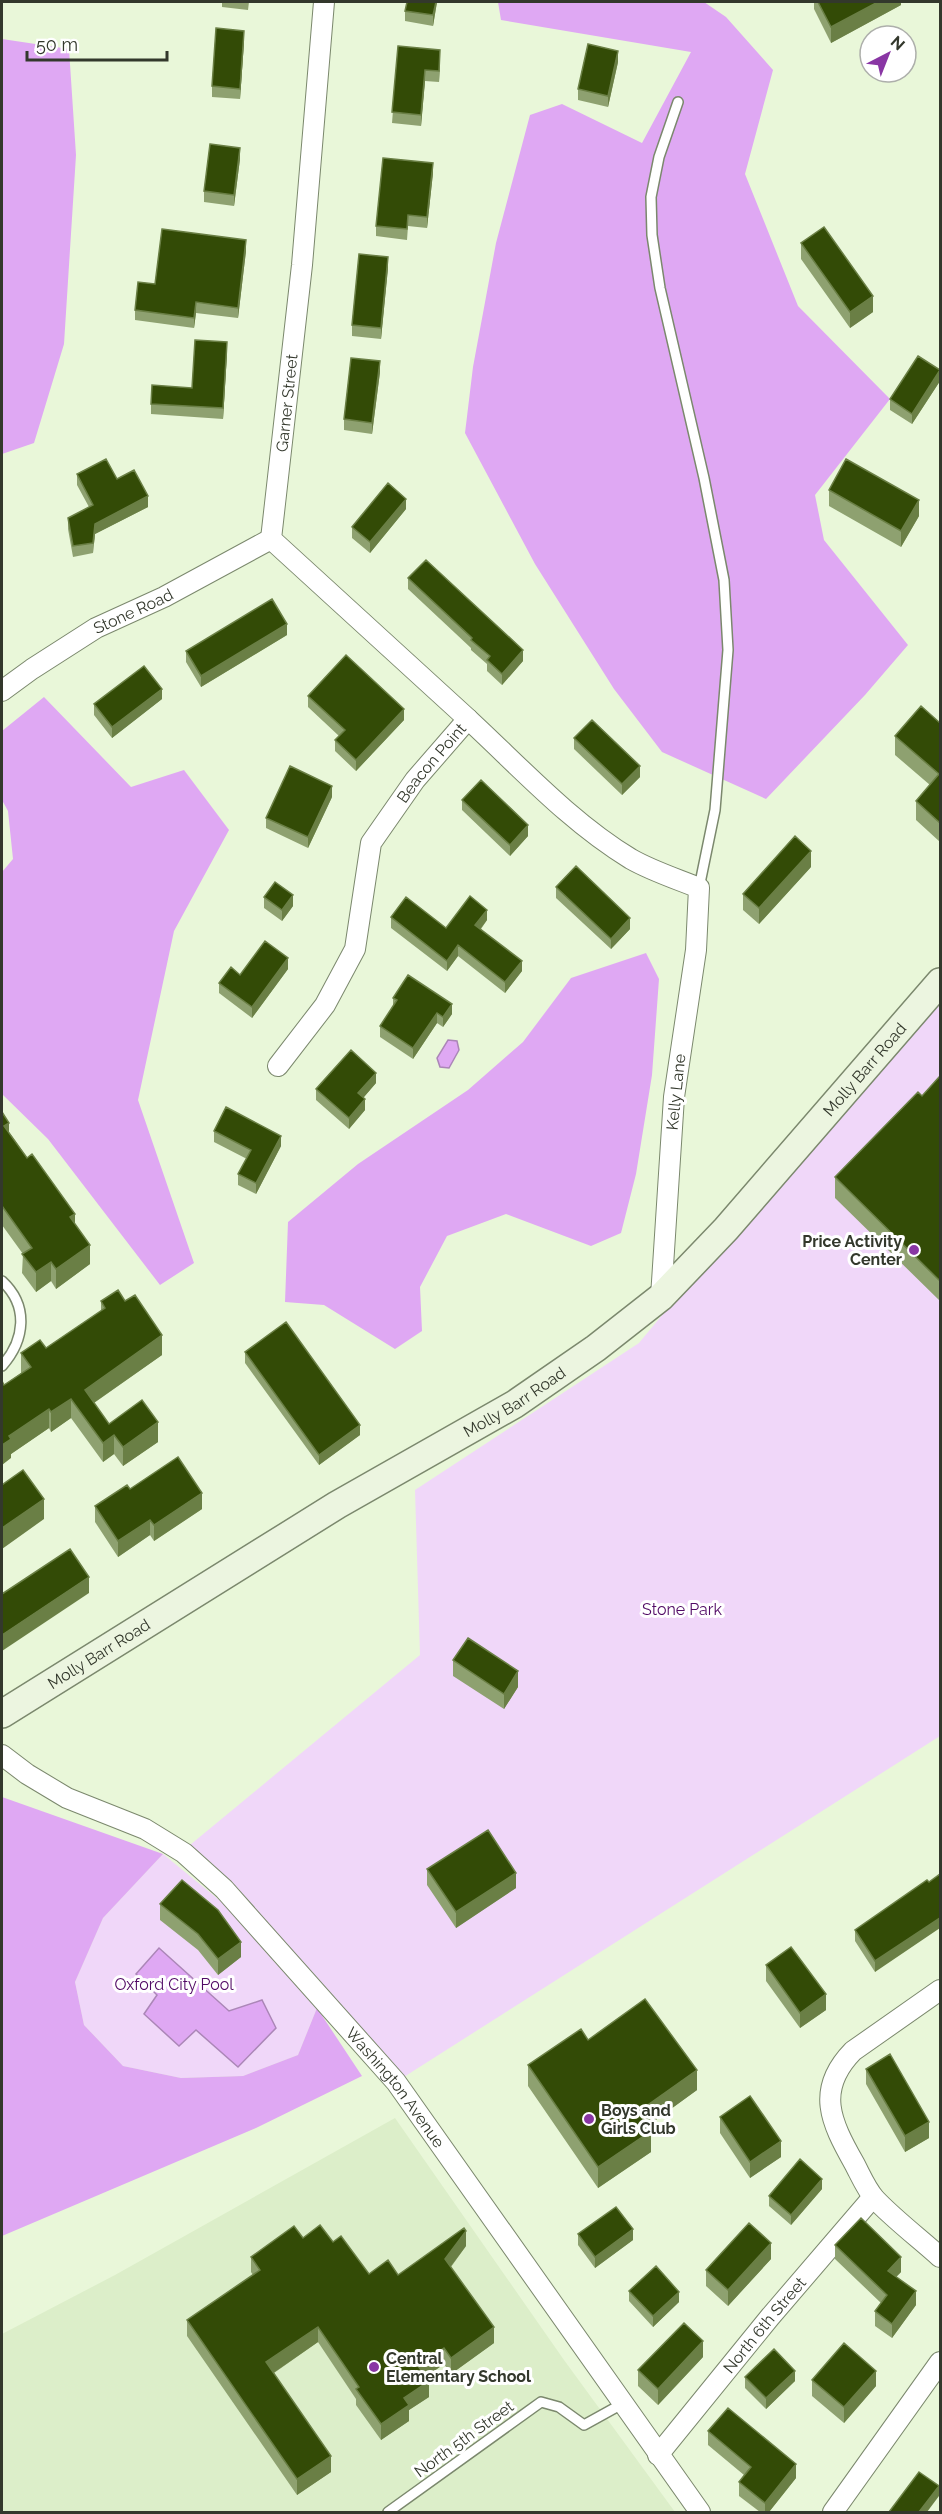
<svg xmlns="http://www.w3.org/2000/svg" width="942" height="2514" font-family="Raleway,sans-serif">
	<rect width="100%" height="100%" fill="#e9f7d9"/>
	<path fill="#dceec9" d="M395,2118L564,2360L675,2512H2V2334L115,2275Z"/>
	<path fill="#f0d7f9" d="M940,989V1736L396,2082L224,1889L190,1845L420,1655L415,1490L639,1343L898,1031Z
		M163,1854L229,1908L317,2008L298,2055L243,2076L181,2078L123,2066L84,2025L75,1982L103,1918Z"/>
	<path fill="#dfa8f3" d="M498,2H704L726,17L773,70L745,174L798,306L890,399L815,495L824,540L908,645L865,695L766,799L662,752L614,689L535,564L465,433L473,367L496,243L530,115L562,104L642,143L691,52L501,20Z
		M2,39L69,49L76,155L64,344L34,443L2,454Z
		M44,697L131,787L184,770L229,830L174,931L138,1100L194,1263L160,1285L48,1139L2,1094V872L13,859L8,811L2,800V731Z
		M646,953L659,979L652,1075L636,1174L621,1233L591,1246L506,1214L447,1236L420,1287L422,1331L395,1349L324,1305L285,1302L288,1222L358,1164L468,1090L523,1042L571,978Z
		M2,1797L163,1854L103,1918L75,1982L84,2025L123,2066L181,2078L243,2076L298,2055L317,2008L362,2076L256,2128L2,2236Z"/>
	<path fill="#dfa8f3" stroke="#ab86b7" stroke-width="1.5" d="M448,1040L457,1041L459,1050L449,1068L440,1067L437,1058Z
		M159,1948L229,2011L262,2000L276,2028L238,2067L196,2030L179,2046L144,2014L157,1995L136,1974Z"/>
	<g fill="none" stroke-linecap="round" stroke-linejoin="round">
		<defs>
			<path id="lane" d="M678,102L659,157L651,197L652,235L660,288L704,478L724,580L728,650L715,810L699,888
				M2,1281C29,1306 25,1340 2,1366
				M388,2512L541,2402L559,2407L584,2425L622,2404"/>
			<g id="street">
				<path d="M324,2L302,265L271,539L468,719"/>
				<path id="s1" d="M2,691L32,669L96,628L164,597L271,539"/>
				<path id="s2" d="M278,1066L325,1005L355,949L371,843L415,780L468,719C520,767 570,822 631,859C652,871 677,879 699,888L696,950L674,1097L661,1297"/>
				<path id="s3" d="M2,1755L27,1774L67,1798L145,1829L184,1853L224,1889L396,2082L700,2512"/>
				<path d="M940,1990L853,2051C815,2090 831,2122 854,2163C860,2174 866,2189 875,2199C895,2220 919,2238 940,2257"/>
				<path id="s4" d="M658,2455L770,2317L873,2197"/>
				<path d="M833,2512L940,2362"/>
			</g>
			<g id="secondary">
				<path id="s5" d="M2,1714L337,1505L515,1404L596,1348L661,1297L726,1229L940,982"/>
			</g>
		</defs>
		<use href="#lane" stroke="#7b886d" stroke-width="12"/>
		<use href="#street" stroke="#7b886d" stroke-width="22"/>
		<use href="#secondary" stroke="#7b886d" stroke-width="30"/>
		<use href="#lane" stroke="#fff" stroke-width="9"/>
		<use href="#street" stroke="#fff" stroke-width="20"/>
		<use href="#secondary" stroke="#ecf5e0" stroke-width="27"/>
	</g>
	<path fill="#8ea170" d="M2,2H28V3Z
		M222,2H249L248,10L222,7Z
		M437,2L433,26L405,21V11Z
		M814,2H901V5L831,43L814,9Z
		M244,42L240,99L212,97V86Z
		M398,46L440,61L439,82L425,81L421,126L392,123Z
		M618,62L608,107L578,100V89Z
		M240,159L234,206L204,202V191Z
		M433,173L427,228L408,226L407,240L376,236V226Z
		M801,243L873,312L850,328L801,259Z
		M246,251L238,318L196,313L194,328L135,320V310L155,284Z
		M388,268L381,339L352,336V325Z
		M227,353L223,419L151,414V404L192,388Z
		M380,372L372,434L344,430V419Z
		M940,381L912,424L890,410V399Z
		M77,474L117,479L148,507L95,534L93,553L73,557L68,529V518L89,507L77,485Z
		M829,490L919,516L901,547L829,506Z
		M406,509L370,553L352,538V527Z
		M408,578L523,661L502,685L487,671V664L471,650V648L408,589Z
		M287,635L201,687L186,662V651Z
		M308,696L404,720L356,771L335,751V740L339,736L308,707Z
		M162,699L112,738L94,715V704Z
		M940,723V842L916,820V801L930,785L895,755V736Z
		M574,738L640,777L622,795L574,749Z
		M332,797L308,848L266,828V818Z
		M462,800L528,836L510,856L462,810Z
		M811,867L759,924L743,910V894Z
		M556,887L630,929L611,949L556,898Z
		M264,897L293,906L282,921L264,908Z
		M391,917L446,928L487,920L481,929L522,971L505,993L458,956L447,971L391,928Z
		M288,969L252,1018L219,993V983L240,975Z
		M393,998L452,1014L443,1027L437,1023L413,1059L380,1037V1026L393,1006Z
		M940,1076V1301L835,1198V1177L922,1096Z
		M376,1083L363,1098L365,1110L349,1129L316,1100V1089Z
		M2,1112L9,1132L75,1225L90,1264L56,1289L51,1281L36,1292L22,1273L23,1254L2,1225Z
		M214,1131L281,1146L256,1194L238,1185V1174L247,1159L214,1142Z
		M101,1301L162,1355L94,1403L109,1424L158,1442L123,1466L114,1454L103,1462L71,1418L51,1432L49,1428L11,1454V1458L4,1385L21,1373V1353L46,1348L101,1311Z
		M245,1352L360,1435L319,1465L245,1363Z
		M130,1489L202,1509L154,1541L150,1535L118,1557L95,1522V1506Z
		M453,1660L518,1687L504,1709L453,1676Z
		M427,1869L516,1888L456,1928L427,1885Z
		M929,1882L875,1972L855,1941V1930Z
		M160,1904L241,1957L218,1975L198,1950L160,1920Z
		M766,1965L826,2010L800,2028L766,1981Z
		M588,2040L697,2090L647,2126L651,2152L598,2188L528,2086V2065Z
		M940,2063V2077L939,2074V2064Z
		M866,2069L929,2138L905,2152L866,2084Z
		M720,2117L781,2157L750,2178L720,2133Z
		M822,2189L791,2225L769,2206V2196Z
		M578,2234L633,2240L595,2268L578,2245Z
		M303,2238L333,2242L369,2274L398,2275L466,2246L451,2267L494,2343L451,2374L444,2364L426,2377L429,2397L409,2410V2421L381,2440L356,2405V2399L318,2342L274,2373L331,2472L297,2495L187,2336V2320L253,2275L251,2272V2257Z
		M835,2245L901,2272L896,2277L916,2305L892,2338L875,2326V2311L881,2303L835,2259Z
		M771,2259L728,2306L706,2286V2270Z
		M629,2291L679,2302L653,2327L629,2301Z
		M703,2357L658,2405L638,2386V2370Z
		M745,2377L795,2381L766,2409L745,2388Z
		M812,2380L876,2386L844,2423L812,2396Z
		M708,2431L796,2478L769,2512H760L739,2496V2482L744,2475L708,2445Z"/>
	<path fill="#6a7f45" d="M436,2H437L433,26V15Z
		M878,2H901V5L831,43V27Z
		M244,31V42L240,99V89Z
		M440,50V61L439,82V71Z
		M618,51V62L608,107V96Z
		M425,70V81L421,126V115Z
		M240,148V159L234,206V195Z
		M433,163V173L427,228V217Z
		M246,240V251L238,318V308Z
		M388,257V268L381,339V328Z
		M873,296V312L850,328V312Z
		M196,302V313L194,328V318Z
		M227,342V353L223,419V408Z
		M380,361V372L372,434V423Z
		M940,370V381L912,424V414Z
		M148,496V507L95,534L93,553L95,524Z
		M406,499V509L370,553V542Z
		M919,500V516L901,547V531Z
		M287,624V635L201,687V676Z
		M523,650V661L502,685V674Z
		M162,689V699L112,738V727Z
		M404,709V720L356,771V760Z
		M640,766V777L622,795V784Z
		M332,786V797L308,848V837Z
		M528,825V836L510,856V845Z
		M811,851V867L759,924V908Z
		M293,895V906L282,921V910Z
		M487,910V920L475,936V925Z
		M630,918V929L611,949V939Z
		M458,945V956L447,971V961Z
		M288,958V969L252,1018V1007Z
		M522,961V971L505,993V982Z
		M452,1004V1014L443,1027V1017Z
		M437,1013V1023L413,1059V1048Z
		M376,1073V1083L358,1104V1093Z
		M365,1099V1110L349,1129V1118Z
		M9,1123V1142L4,1126Z
		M281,1136V1146L256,1194V1183Z
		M75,1214V1233L70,1217Z
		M90,1245V1264L56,1289V1269Z
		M51,1262V1281L36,1292V1272Z
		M162,1335V1355L85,1409V1390Z
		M71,1399V1418L51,1432V1412Z
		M49,1409V1428L11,1454V1458L2,1465V1445L9,1436Z
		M158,1422V1442L123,1466V1447Z
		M360,1425V1435L319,1465V1455Z
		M114,1435V1454L103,1462V1443Z
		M202,1493V1509L154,1541V1525Z
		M44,1499V1519L2,1549V1528Z
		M150,1520V1535L118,1557V1541Z
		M89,1577V1593L2,1651V1635Z
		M518,1671V1687L504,1709V1694Z
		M516,1873V1888L456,1928V1912Z
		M940,1918V1928L875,1972V1961Z
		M241,1942V1957L218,1975V1959Z
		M826,1994V2010L800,2028V2013Z
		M697,2070V2090L638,2133V2112Z
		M929,2122V2138L905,2152V2136Z
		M651,2131V2152L598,2188V2167Z
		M781,2141V2157L750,2178V2162Z
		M822,2179V2189L791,2225V2215Z
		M633,2229V2240L595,2268V2257Z
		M466,2231V2246L445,2274V2259Z
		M771,2243V2259L728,2306V2290Z
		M901,2257V2272L888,2285V2271Z
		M916,2291V2305L892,2338V2324Z
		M679,2292V2302L653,2327V2316Z
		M318,2327V2342L266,2378V2362Z
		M494,2327V2343L451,2374V2358Z
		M703,2341V2357L658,2405V2389Z
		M444,2348V2364L418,2382V2366Z
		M795,2371V2381L766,2409V2398Z
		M876,2371V2386L844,2423V2407Z
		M429,2381V2397L409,2410V2421L381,2440V2424L404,2398Z
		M331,2456V2472L297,2495V2479Z
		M796,2464V2478L769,2512H765V2503Z
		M939,2486V2496L927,2512H919Z"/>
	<path fill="#334b06" stroke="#6a7f45" stroke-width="1.5" d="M407,2H436L433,15L405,11Z
		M818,2H878L831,27Z
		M216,28L244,31L240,89L212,86Z
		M588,44L618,51L608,96L578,89Z
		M398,46L440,50L439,71L425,70L421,115L392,112Z
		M210,144L240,148L234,195L204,191Z
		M383,158L433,163L427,217L408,215L407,229L376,226Z
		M824,227L873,296L850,312L801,243Z
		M162,229L246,240L238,308L196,302L194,318L135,310L138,282L155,284Z
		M359,254L388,257L381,328L352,325Z
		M195,340L227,342L223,408L151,404L152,385L192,388Z
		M918,356L940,370L912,414L890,399Z
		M351,358L380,361L372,423L344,419Z
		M106,459L117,479L134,470L148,496L95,524L93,543L73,546L68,518L93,505L77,474Z
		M846,459L919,500L901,531L829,490Z
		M388,483L406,499L370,542L352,527Z
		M426,560L523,650L502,674L487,660L490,656L471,640L472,638L408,578Z
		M272,599L287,624L201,676L186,651Z
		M346,655L404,709L356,760L335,740L345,730L308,696Z
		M144,666L162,689L112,727L94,704Z
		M921,706L940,723V823L916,801L939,774L895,736Z
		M592,720L640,766L622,784L574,738Z
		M290,766L332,786L308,837L266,818Z
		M481,780L528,825L510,845L462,800Z
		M795,836L811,851L759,908L743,894Z
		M576,866L630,918L611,939L556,887Z
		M275,882L293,895L282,910L264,897Z
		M470,896L487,910L475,925L522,961L505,982L458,945L447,961L391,917L406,897L446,928Z
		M265,941L288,958L252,1007L219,983L231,967L240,975Z
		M408,975L452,1004L443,1017L437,1013L413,1048L380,1026L397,1000L393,998Z
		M351,1050L376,1073L358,1093L365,1099L349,1118L316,1089Z
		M940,1076V1281L835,1177L918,1092L922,1096Z
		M226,1107L281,1136L256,1183L238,1174L251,1150L214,1131Z
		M2,1112L9,1123L4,1126L27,1158L32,1154L75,1214L70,1217L90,1245L56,1269L51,1262L36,1272L22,1254L32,1248L2,1206Z
		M118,1290L125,1301L135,1295L162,1335L85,1390L109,1424L142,1400L158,1422L123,1447L114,1435L103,1443L71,1399L51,1412L49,1409L9,1436L11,1439L2,1445V1381L4,1385L31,1367L21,1353L40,1340L46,1348L105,1308L101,1301Z
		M286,1322L360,1425L319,1455L245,1352Z
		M178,1457L202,1493L154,1525L150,1520L118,1541L95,1506L127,1485L130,1489Z
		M23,1470L44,1499L2,1528V1485Z
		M70,1549L89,1577L2,1635V1594Z
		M468,1638L518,1671L504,1694L453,1660Z
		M488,1830L516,1873L456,1912L427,1869Z
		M940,1874V1918L875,1961L855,1930L927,1880L929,1882Z
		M182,1880L218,1910L241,1942L218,1959L198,1934L160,1904Z
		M791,1947L826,1994L800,2013L766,1965Z
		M645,1999L697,2070L638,2112L651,2131L598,2167L528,2065L581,2029L588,2040Z
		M890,2054L929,2122L905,2136L866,2069Z
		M750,2096L781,2141L750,2162L720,2117Z
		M800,2159L822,2179L791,2215L769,2196Z
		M616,2207L633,2229L595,2257L578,2234Z
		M861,2218L901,2257L888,2271L916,2291L892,2324L875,2311L887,2295L835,2245Z
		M749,2223L771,2243L728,2290L706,2270Z
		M320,2225L333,2242L341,2236L369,2274L388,2260L398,2275L464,2228L466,2231L445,2259L494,2327L451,2358L444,2348L418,2366L429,2381L404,2398L409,2405L381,2424L356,2389L359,2387L318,2327L266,2362L331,2456L297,2479L187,2320L260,2270L251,2257L294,2226L303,2238Z
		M656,2266L679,2292L653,2316L629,2291Z
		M684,2323L703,2341L658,2389L638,2370Z
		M844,2343L876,2371L844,2407L812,2380Z
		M774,2349L795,2371L766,2398L745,2377Z
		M728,2408L796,2464L765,2503L739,2482L751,2467L708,2431Z
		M919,2472L939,2486L919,2512H889Z"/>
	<g fill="#8936a4" stroke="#fff" stroke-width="2">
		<circle cx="914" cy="1250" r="6"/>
		<circle cx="589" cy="2119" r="6"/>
		<circle cx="374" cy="2367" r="6"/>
	</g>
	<g text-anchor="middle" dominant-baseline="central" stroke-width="6" stroke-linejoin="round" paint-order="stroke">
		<g font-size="16" fill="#33382c" stroke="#fff">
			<text transform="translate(287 403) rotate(-84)">Garner Street</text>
			<text stroke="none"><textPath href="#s1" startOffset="154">Stone Road</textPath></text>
			<text stroke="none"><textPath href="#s2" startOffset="348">Beacon Point</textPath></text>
			<text stroke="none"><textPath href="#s5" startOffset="1086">Molly Barr Road</textPath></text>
			<text transform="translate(676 1092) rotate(-84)">Kelly Lane</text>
			<text stroke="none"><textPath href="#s5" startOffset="600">Molly Barr Road</textPath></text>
			<text stroke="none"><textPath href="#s5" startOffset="114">Molly Barr Road</textPath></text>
			<text stroke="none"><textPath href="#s3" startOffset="524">Washington Avenue</textPath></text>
			<text stroke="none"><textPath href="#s4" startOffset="168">North 6th Street</textPath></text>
			<text transform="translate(464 2439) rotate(-36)">North 5th Street</text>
		</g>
		<g font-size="16" font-weight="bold" fill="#33382c" stroke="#fff" text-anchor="start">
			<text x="902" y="1241" text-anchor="end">Price Activity<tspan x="902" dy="18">Center</tspan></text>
			<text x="601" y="2110">Boys and<tspan x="601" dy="18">Girls Club</tspan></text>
			<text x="386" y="2358">Central<tspan x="386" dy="18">Elementary School</tspan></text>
		</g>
		<g font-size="16" fill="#510a65" stroke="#fff">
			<text x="682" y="1609">Stone Park</text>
			<text x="174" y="1984">Oxford City Pool</text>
		</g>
	</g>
	<rect width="942" height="2514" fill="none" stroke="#33382c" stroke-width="6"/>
	<g transform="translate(888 54) rotate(42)"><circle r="28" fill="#ffffff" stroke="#adafab" stroke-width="1.5"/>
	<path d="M0-4.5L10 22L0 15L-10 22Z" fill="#8936a4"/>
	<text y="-9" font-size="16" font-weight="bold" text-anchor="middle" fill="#33382c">N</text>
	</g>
	<path d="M27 51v9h140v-9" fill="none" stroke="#33382c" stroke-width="3"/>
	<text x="36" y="51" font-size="18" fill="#33382c" stroke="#ffffff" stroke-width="4.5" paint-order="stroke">50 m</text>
</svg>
